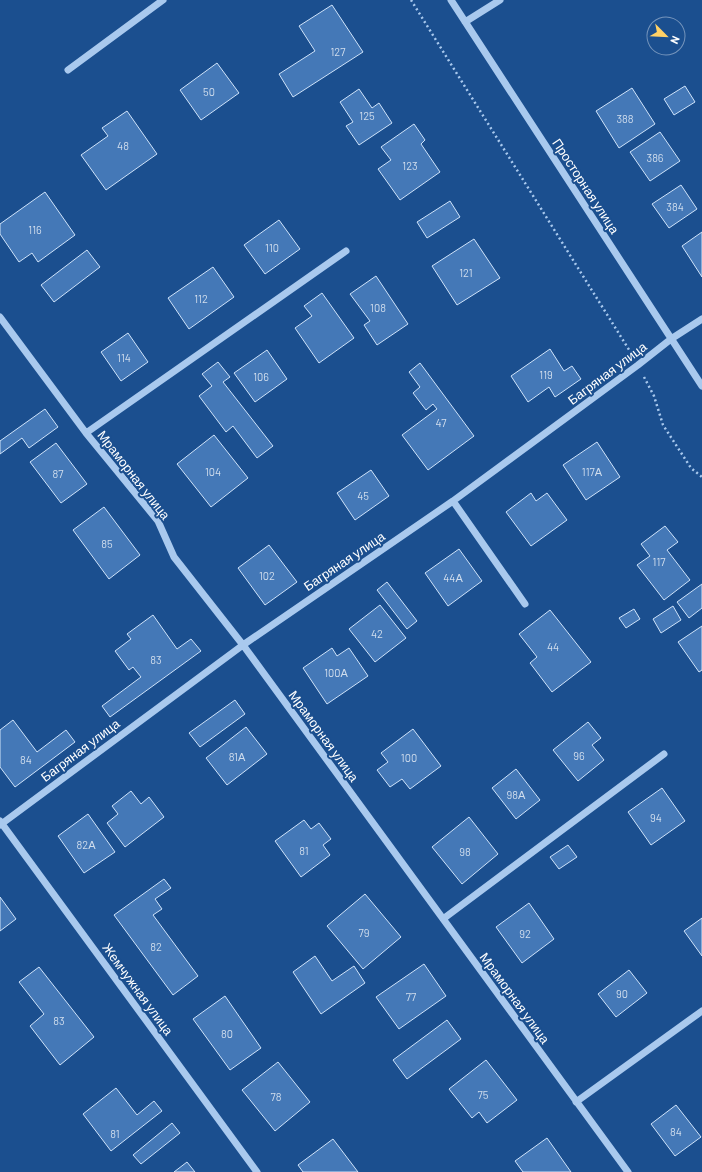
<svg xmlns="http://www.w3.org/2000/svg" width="702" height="1172" font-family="Barlow,sans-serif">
	<rect width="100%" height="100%" fill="#1b4f8f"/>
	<path fill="#4478b7" stroke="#cfe3fa" d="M332,5L363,52L293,97L279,74L315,51L299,26Z
		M217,63L239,93L201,120L180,90Z
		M685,86L695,102L674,115L664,99Z
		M632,88L655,124L619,148L596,111Z
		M359,89L372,108L379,103L392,123L359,145L346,126L353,122L340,102Z
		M127,111L157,154L106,190L81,155L108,136L102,128Z
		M414,124L425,140L421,144L440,172L400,200L378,169L391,160L381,147Z
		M660,132L680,161L650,181L630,152Z
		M681,185L697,209L669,228L652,204Z
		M45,192L75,235L38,262L32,253L19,262L0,234V224Z
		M450,201L460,217L427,238L417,222Z
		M279,220L300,249L265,274L244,245Z
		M702,232V277L682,246Z
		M474,239L500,278L457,305L432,266Z
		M87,250L100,267L54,302L41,285Z
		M213,267L234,297L189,329L168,298Z
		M376,276L408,324L377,345L364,325L370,321L350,294Z
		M322,293L354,338L319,363L295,328L312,316L304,306Z
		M128,333L148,362L121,381L101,352Z
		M550,349L564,371L572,366L581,379L555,397L549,387L528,402L511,376Z
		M267,350L287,379L255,402L234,373Z
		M218,362L230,377L223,382L273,446L257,458L233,426L226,432L199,396L212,386L202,374Z
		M420,363L474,436L428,470L402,435L437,409L433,404L426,410L413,393L420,387L409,372Z
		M45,409L58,427L29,448L22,438L0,454V441Z
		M214,435L248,478L211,507L177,464Z
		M597,442L620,477L586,500L563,465Z
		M56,443L87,484L61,503L30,462Z
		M371,470L389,496L355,520L337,493Z
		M531,493L536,501L547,493L567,520L531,546L506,512Z
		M104,507L140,555L109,579L73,530Z
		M665,526L678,542L667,550L690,580L664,600L637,565L650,556L641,544Z
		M269,545L297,582L265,605L238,568Z
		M459,549L482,581L448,606L425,573Z
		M387,582L417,621L407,629L377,590Z
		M702,584V608L689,618L677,602Z
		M380,605L406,638L375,662L349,629Z
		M673,606L681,620L661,633L653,619Z
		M634,609L640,619L626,628L619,618Z
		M550,610L591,662L552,692L530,663L537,657L519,634Z
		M153,615L177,649L191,639L201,651L110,717L102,706L141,677L133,667L129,670L115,651L131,639L127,634Z
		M702,626V670L699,672L678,642Z
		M332,648L337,656L349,648L368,676L327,704L303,668Z
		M235,700L245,714L200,747L189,733Z
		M13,720L37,752L66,730L75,742L15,787L0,767V730Z
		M588,722L601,738L592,745L604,760L578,781L553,750Z
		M246,727L267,754L227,785L206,758Z
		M413,729L441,766L410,789L402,779L390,787L377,770L388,762L381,753Z
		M516,769L540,800L516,819L492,788Z
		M662,788L685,821L651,845L628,812Z
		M131,791L141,804L149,797L164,817L125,847L107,823L118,814L112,806Z
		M88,814L115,852L84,873L58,836Z
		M469,817L498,854L462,884L432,847Z
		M304,820L311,829L319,823L331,839L323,845L330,855L301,877L275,841Z
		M568,845L577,857L559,869L550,857Z
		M164,879L171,888L155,899L162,909L153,915L198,976L173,995L114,915Z
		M365,894L401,937L363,969L327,926Z
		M0,897L16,919L0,931Z
		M529,903L554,939L522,963L496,927Z
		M702,918V956L684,931Z
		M315,956L332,981L354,966L365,983L321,1014L293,972Z
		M424,964L446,996L399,1029L376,997Z
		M39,967L94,1037L60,1065L30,1026L44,1014L19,982Z
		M629,970L647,993L616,1017L598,994Z
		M225,996L261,1048L230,1070L193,1019Z
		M447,1020L461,1039L407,1079L393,1060Z
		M486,1060L517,1100L487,1123L479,1112L472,1118L449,1089Z
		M278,1062L310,1102L275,1131L242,1090Z
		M116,1088L137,1115L154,1101L162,1111L111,1151L83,1114Z
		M676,1105L701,1137L675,1156L651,1124Z
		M172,1123L180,1133L141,1164L133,1155Z
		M547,1138L571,1172H523L515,1161Z
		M333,1139L358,1172H303L298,1165Z
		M187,1162L195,1172H174Z"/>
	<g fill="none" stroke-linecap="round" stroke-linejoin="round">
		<path stroke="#a9c9ee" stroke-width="2.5" stroke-dasharray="2 3" stroke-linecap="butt" d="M411,0L631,353
			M644,377L654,396L663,425L691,468L702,477"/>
		<path stroke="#a9c9ee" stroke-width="7" d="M451,0L702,386
			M465,22L500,0
			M68,70L163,0
			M0,317L86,433L158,521L174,557L243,645L628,1172
			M86,433L346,251
			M453,501L525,604
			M0,821L257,1172
			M0,825L243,645L453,501L638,365L671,339L702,319
			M443,919L664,754
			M576,1102L702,1011"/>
	</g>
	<g text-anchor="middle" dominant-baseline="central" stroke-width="4" stroke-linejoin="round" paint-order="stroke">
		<g font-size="11" fill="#d0dded">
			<text x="338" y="51">127</text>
			<text x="209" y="91">50</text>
			<text x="367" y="115">125</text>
			<text x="625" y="118">388</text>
			<text x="123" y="145">48</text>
			<text x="655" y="157">386</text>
			<text x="410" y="165">123</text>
			<text x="675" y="206">384</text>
			<text x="35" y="229">116</text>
			<text x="272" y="247">110</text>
			<text x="466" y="272">121</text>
			<text x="201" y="298">112</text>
			<text x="378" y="307">108</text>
			<text x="124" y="357">114</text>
			<text x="546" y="374">119</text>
			<text x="261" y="376">106</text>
			<text x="441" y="422">47</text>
			<text x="213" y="471">104</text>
			<text x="592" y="471">117А</text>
			<text x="58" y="473">87</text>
			<text x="363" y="495">45</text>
			<text x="107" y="543">85</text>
			<text x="659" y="561">117</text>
			<text x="267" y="575">102</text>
			<text x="453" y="577">44А</text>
			<text x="377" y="633">42</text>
			<text x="553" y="646">44</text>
			<text x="156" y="659">83</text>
			<text x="336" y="672">100А</text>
			<text x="579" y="755">96</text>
			<text x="237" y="756">81А</text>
			<text x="409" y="757">100</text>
			<text x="26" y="759">84</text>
			<text x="516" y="794">98А</text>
			<text x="656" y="817">94</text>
			<text x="86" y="844">82А</text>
			<text x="304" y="850">81</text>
			<text x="465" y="851">98</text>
			<text x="364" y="932">79</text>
			<text x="525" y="933">92</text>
			<text x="156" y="946">82</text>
			<text x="622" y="993">90</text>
			<text x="411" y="996">77</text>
			<text x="59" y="1020">83</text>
			<text x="227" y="1033">80</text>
			<text x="483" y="1094">75</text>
			<text x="276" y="1096">78</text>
			<text x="676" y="1131">84</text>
			<text x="115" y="1133">81</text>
		</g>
		<g font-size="13" fill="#fff" stroke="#1b4f8f">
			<text transform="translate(586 186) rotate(57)">Просторная улица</text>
			<text transform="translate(607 373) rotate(-37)">Багряная улица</text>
			<text transform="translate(134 475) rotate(52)">Мраморная улица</text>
			<text transform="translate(344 561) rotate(-34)">Багряная улица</text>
			<text transform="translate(324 736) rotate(54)">Мраморная улица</text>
			<text transform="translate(80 750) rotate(-37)">Багряная улица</text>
			<text transform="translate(138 989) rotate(54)">Жемчужная улица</text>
			<text transform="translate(515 998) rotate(54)">Мраморная улица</text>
		</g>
	</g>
	<g transform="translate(666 36) rotate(114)"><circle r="19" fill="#1b4f8f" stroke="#7695bc"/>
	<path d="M0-3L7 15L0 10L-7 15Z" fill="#ffd166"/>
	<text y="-6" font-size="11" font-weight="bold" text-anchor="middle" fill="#ffffff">N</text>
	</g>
</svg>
